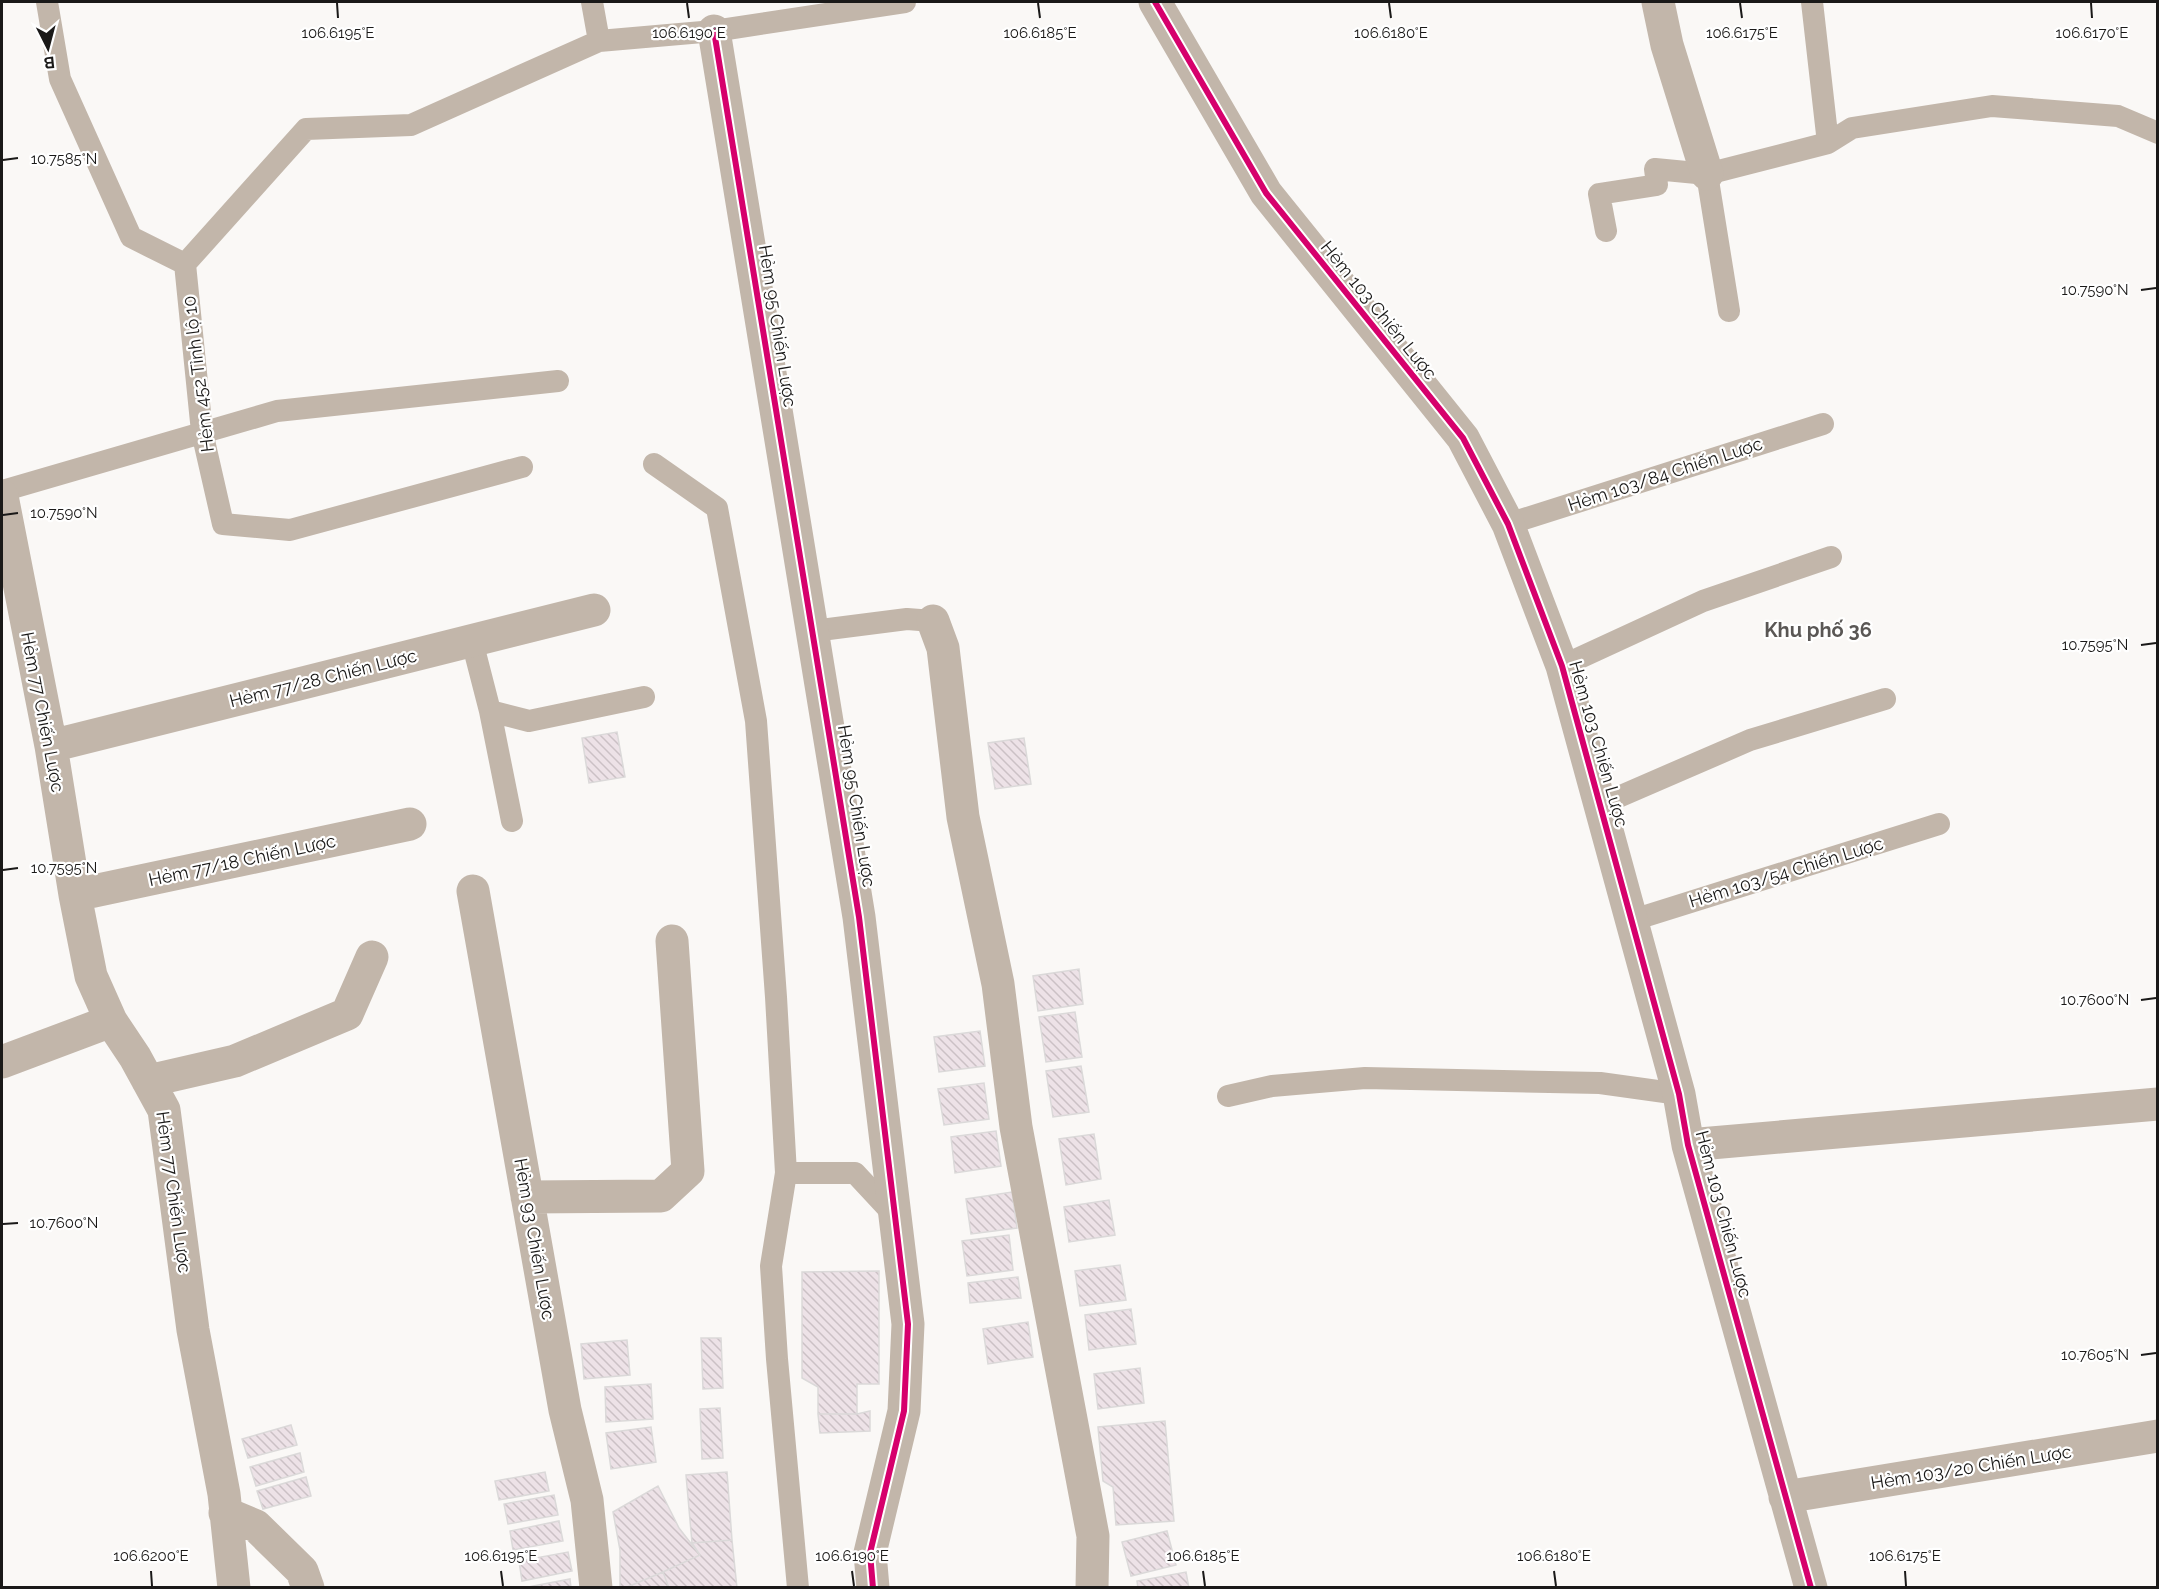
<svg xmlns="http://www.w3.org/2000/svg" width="2159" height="1589" font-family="Raleway,sans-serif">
	<defs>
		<pattern id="building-back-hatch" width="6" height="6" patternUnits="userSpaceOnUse" patternTransform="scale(1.5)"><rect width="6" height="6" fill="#ede2e7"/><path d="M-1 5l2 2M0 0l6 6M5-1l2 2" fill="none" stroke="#cbc1c5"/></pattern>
	</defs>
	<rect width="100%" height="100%" fill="#faf8f6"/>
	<path fill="url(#building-back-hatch)" stroke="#dbd9d9" stroke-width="1.5" d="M617,732L625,777L589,783L582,738Z
		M1024,738L1031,784L995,789L988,743Z
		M1079,969L1083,1004L1038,1011L1033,976Z
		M1075,1012L1082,1057L1046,1062L1039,1017Z
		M980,1031L985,1066L939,1072L934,1037Z
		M1081,1066L1089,1112L1053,1117L1046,1071Z
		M984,1083L989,1119L944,1125L938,1089Z
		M996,1131L1001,1166L955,1173L951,1137Z
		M1094,1134L1101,1179L1066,1185L1059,1139Z
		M1012,1192L1017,1228L971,1234L966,1199Z
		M1109,1200L1115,1235L1069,1242L1064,1207Z
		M1009,1235L1013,1270L967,1276L962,1241Z
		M1120,1265L1126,1300L1080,1306L1075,1271Z
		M879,1271V1384H857V1414H818V1387L802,1378V1272Z
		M1018,1277L1021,1298L970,1303L968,1283Z
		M1131,1309L1136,1344L1089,1350L1085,1315Z
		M1028,1322L1033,1357L988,1364L983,1329Z
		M701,1338H721L723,1388L703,1389Z
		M627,1340L630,1375L584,1379L581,1344Z
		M1140,1368L1144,1403L1098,1409L1094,1374Z
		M651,1384L653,1419L606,1422L605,1387Z
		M720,1408L723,1458L702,1459L700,1409Z
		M870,1411V1431L820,1433L818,1414H857Z
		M1165,1421L1174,1521L1116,1525L1113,1487L1103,1481L1098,1427Z
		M291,1425L297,1445L248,1458L242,1439Z
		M651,1427L656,1462L611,1469L606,1433Z
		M300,1453L304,1472L256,1486L250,1467Z
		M545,1472L549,1491L499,1500L495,1481Z
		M727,1472L732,1540L692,1543L686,1475Z
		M306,1477L311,1496L263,1509L257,1491Z
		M658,1486L679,1528L700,1555L663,1572L625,1588H620V1550L613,1512Z
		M554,1495L558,1515L508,1524L504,1504Z
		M559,1521L563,1541L513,1550L510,1531Z
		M1167,1531L1176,1565L1131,1576L1122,1542Z
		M732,1540L737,1588H669L663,1572L700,1555L692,1543Z
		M568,1552L572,1571L522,1581L519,1561Z
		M663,1572L669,1588H625Z
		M1186,1572L1189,1588H1138L1137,1581Z
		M570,1579L571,1588H523Z"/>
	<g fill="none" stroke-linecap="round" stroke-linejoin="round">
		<path stroke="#c2b6aa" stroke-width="22" d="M47,2L60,79L131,237L185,264L202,432L223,524L290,530L522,467
			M592,2L599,41
			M1812,2L1828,143
			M1707,174L1729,311
			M1606,231L1599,194L1657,185L1655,169L1707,174L1828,143L1852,128L1992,106L2118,116L2158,133
			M185,264L306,129L411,125L599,41L714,31L905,2
			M654,464L717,508L756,721L776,997L786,1173L771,1266L777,1359L798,1588
			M2,491L277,411L558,381
			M1508,524L1823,424
			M813,631L907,619L933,621
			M472,641L490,711L529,721L644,697
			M1562,666L1703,601L1831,557
			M490,711L512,821
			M1600,805L1750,740L1885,699
			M1633,920L1939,824
			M1228,1096L1272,1086L1365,1078L1600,1083L1679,1094
			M786,1173H855L895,1216"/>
		<path stroke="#c2b6aa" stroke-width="33" d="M1155,2L1266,193L1463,438L1508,524L1562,666L1679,1094L1688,1145L1811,1588
			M1658,2L1667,45L1707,174
			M714,31L859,917L908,1324L904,1411L870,1553L873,1588
			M2,496L51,746L75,895L91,976L111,1021L135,1057L164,1110L193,1330L224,1494L234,1588
			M933,621L943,648L963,817L998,984L1016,1127L1093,1536L1092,1588
			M51,746L594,610
			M473,891L565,1410L587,1500L596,1588
			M75,895L410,824
			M2,1062L111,1021
			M148,1081L235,1061L347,1014L372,957
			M1688,1145L2158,1104
			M527,1197L661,1196L688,1171L672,941
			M1785,1497L2158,1436
			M225,1513L256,1526L302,1571L308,1588"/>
		<defs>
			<path id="cycleway" d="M1155,2L1266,193L1463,438L1508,524L1562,666L1679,1094L1688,1145L1811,1588
				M714,31L859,917L908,1324L904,1411L870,1553L873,1588"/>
		</defs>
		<use href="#cycleway" stroke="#fff" stroke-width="10"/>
		<use href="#cycleway" stroke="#d6006c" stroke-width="6"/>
	</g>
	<path fill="none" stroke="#1a1918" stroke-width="2" d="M337,3L338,18M687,3L689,18M1038,3L1040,18M1389,3L1391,18M1740,3L1742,18M2091,3L2092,18M3,160L18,158M2141,290L2156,288M3,515L18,513M2141,645L2156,643M3,870L18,868M2141,1000L2156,998M3,1224L18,1223M2141,1355L2156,1353M151,1571L152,1586M501,1571L503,1586M852,1571L854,1586M1203,1571L1205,1586M1554,1571L1556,1586M1905,1571L1906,1586"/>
	<g text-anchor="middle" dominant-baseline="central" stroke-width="4.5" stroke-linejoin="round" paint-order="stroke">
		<g font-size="18" fill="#1a1918" stroke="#fff">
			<text transform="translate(1379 310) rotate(51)">Hẻm 103 Chiến Lược</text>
			<text transform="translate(778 326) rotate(81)">Hẻm 95 Chiến Lược</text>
			<text transform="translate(198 374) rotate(-97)">Hẻm 452 Tỉnh lộ 10</text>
			<text transform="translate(1665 474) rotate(-18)">Hẻm 103/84 Chiến Lược</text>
			<text transform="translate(323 678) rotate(-14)">Hẻm 77/28 Chiến Lược</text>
			<text transform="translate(43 712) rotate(79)">Hẻm 77 Chiến Lược</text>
			<text transform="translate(1599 744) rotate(74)">Hẻm 103 Chiến Lược</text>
			<text transform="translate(857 806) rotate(81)">Hẻm 95 Chiến Lược</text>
			<text transform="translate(242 860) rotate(-12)">Hẻm 77/18 Chiến Lược</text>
			<text transform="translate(1786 872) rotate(-17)">Hẻm 103/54 Chiến Lược</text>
			<text transform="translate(174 1192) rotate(82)">Hẻm 77 Chiến Lược</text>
			<text transform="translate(1724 1214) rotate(75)">Hẻm 103 Chiến Lược</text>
			<text transform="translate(535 1239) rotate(80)">Hẻm 93 Chiến Lược</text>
			<text transform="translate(1971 1467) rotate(-9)">Hẻm 103/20 Chiến Lược</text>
		</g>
		<g font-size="20" font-weight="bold" fill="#5a5755" stroke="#fff">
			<text x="1818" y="630">Khu phố 36</text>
		</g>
	</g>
	<g font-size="15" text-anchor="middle" fill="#1a1918" stroke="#fff" stroke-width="4.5" stroke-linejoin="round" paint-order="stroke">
		<text x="338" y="38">106.6195°E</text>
		<text x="689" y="38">106.6190°E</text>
		<text x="1040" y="38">106.6185°E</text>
		<text x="1391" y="38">106.6180°E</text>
		<text x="1742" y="38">106.6175°E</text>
		<text x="2092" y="38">106.6170°E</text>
		<text x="64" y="164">10.7585°N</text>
		<text x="2095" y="295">10.7590°N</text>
		<text x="64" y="518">10.7590°N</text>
		<text x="2095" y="650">10.7595°N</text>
		<text x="64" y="873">10.7595°N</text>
		<text x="2095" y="1005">10.7600°N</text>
		<text x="64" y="1228">10.7600°N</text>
		<text x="2095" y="1360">10.7605°N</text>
		<text x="151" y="1561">106.6200°E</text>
		<text x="501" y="1561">106.6195°E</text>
		<text x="852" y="1561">106.6190°E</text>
		<text x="1203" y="1561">106.6185°E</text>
		<text x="1554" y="1561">106.6180°E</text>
		<text x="1905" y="1561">106.6175°E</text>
	</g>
	<rect width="2159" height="1589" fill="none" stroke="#1a1918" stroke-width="6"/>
	<g transform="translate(48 48) rotate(174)" stroke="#ffffff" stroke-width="4.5" paint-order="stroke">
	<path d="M0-4.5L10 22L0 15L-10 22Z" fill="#1a1918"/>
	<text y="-9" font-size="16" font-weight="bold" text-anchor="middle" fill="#1a1918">B</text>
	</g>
</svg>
